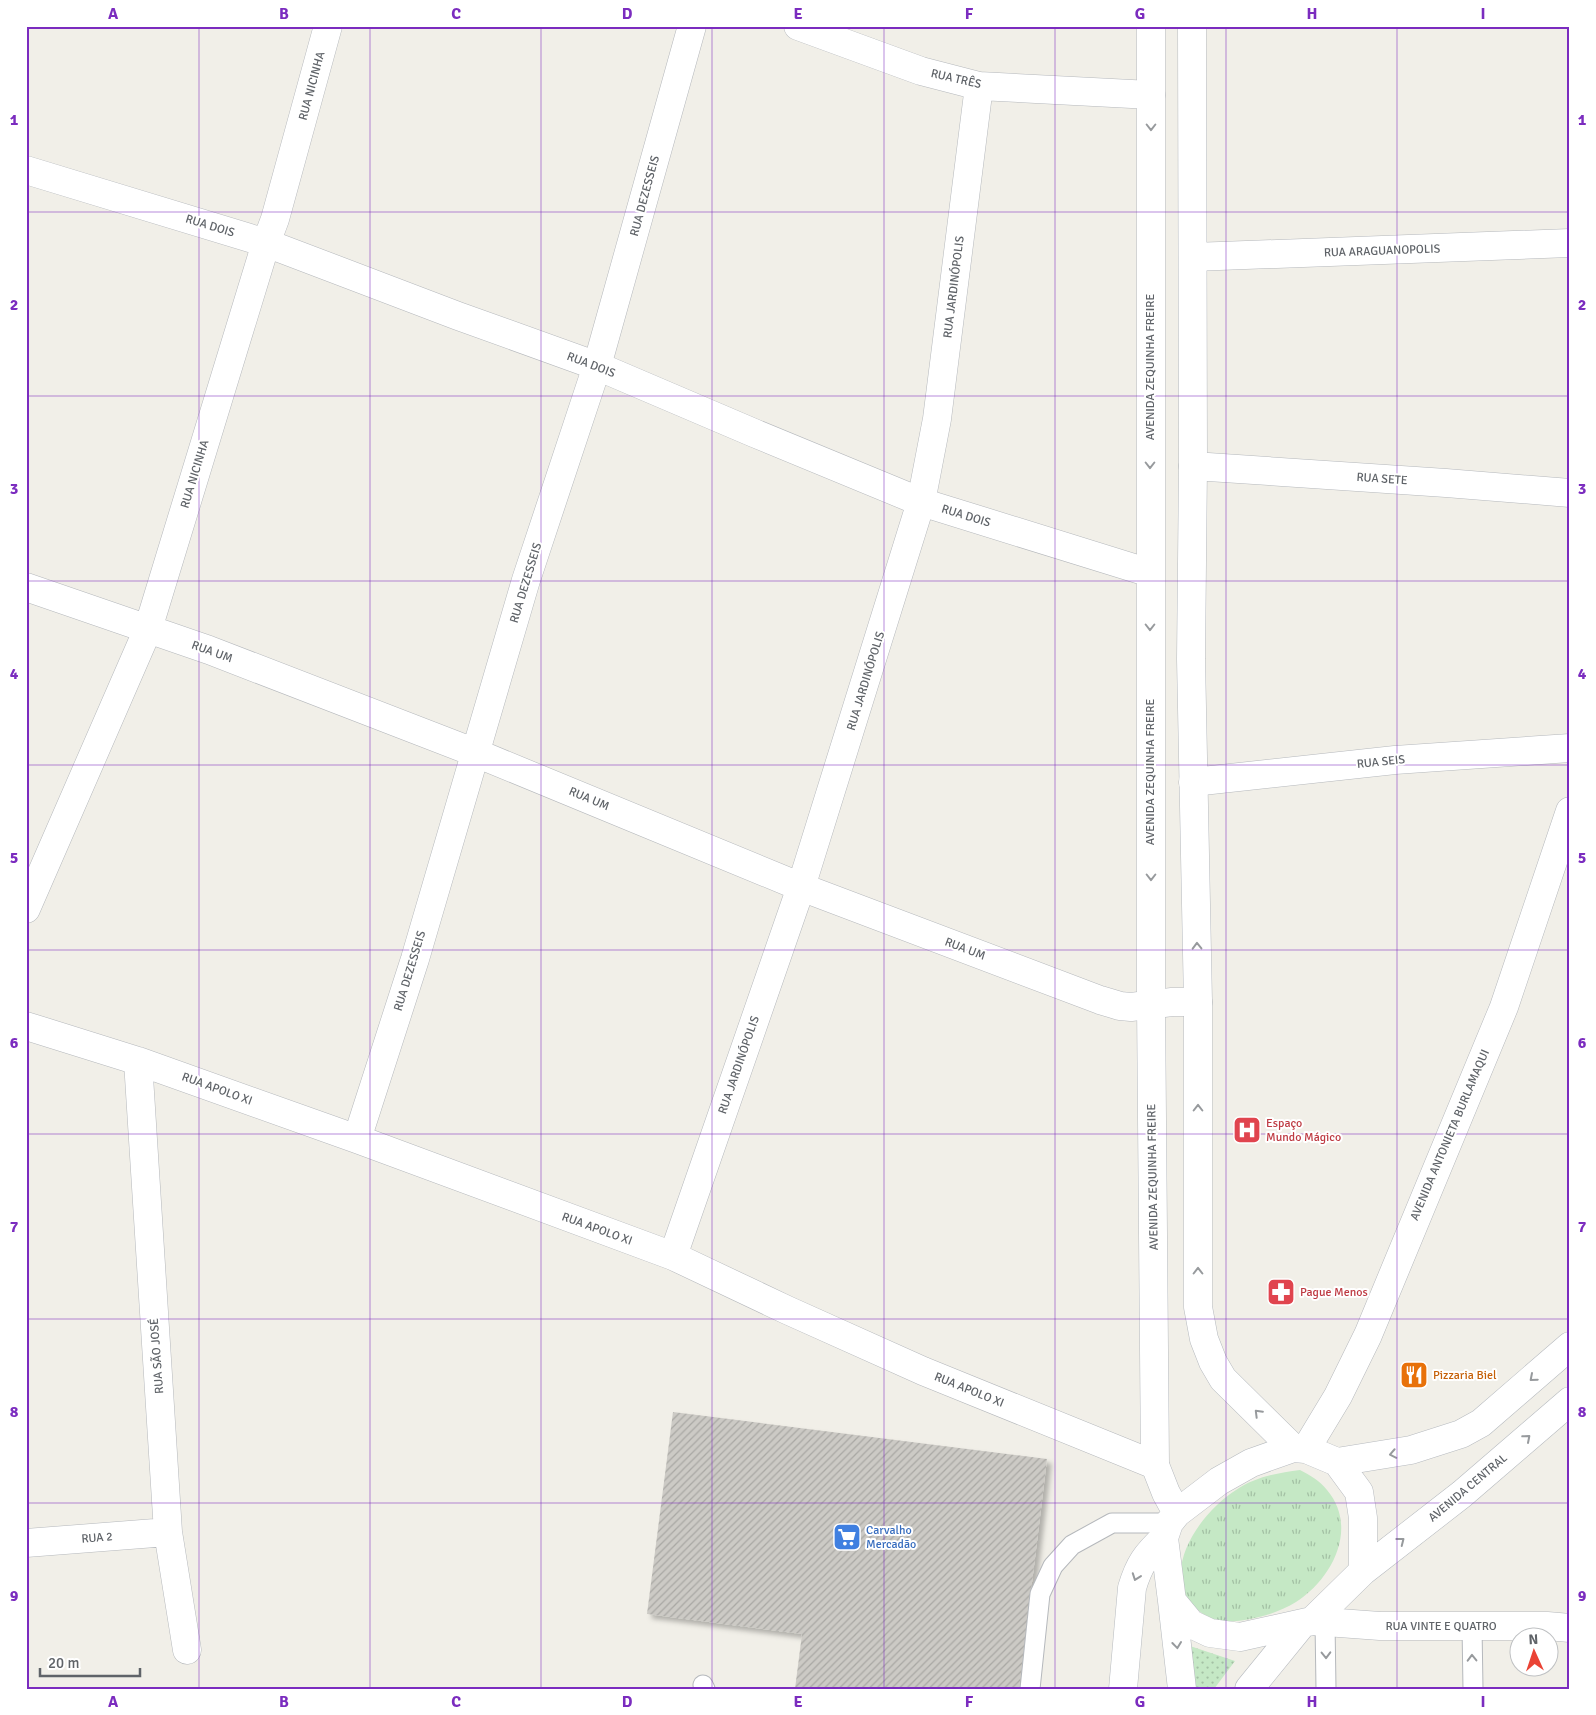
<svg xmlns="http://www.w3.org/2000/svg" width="1596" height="1715" font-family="Signika,sans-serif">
	<defs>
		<pattern id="grass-dots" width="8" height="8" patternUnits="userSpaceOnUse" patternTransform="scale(1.25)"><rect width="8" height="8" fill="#c5e8c5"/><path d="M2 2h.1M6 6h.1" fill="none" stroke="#a3c0a4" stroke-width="1.8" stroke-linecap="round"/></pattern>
		<pattern id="park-tufts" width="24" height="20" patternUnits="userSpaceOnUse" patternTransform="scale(1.25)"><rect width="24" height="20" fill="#c5e8c5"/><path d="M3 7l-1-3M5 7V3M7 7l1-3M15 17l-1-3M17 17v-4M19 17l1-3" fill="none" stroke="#a3c0a4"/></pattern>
		<pattern id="building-hatch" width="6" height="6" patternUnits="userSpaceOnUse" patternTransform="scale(1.25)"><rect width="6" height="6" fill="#cccac5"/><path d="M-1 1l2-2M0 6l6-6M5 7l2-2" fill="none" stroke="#a9a8a4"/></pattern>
		<filter id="shadow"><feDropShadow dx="4.5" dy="4.5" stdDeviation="2.5" flood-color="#0004"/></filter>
	</defs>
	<rect width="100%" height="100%" fill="#f1efe8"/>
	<path fill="url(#grass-dots)" d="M1190,1646L1235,1661L1214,1689H1194Z"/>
	<path fill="url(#park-tufts)" d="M1300,1470C1310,1475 1320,1481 1327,1490C1359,1528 1332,1579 1296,1602C1281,1611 1266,1616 1250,1619C1234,1622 1217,1624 1203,1614C1153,1579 1198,1514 1236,1490C1255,1477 1277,1473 1300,1470Z"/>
	<path fill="url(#building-hatch)" filter="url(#shadow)" d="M673,1412L1047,1459L1019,1689H795L802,1634L647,1614Z"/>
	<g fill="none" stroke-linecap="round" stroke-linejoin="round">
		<defs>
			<path id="service" d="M1325,1622L1326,1689
				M1472,1626L1473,1689
				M703,1685L705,1689
				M1030,1689L1040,1594L1053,1566L1072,1545L1112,1523H1169"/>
			<path id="minor" d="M798,26L921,71L979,86L1151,95
				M26,170L266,243L458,316L597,366L754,433L921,502L1150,573
				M1193,257L1570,243
				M1193,466L1446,483L1570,493
				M26,587L209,650L476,753L801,887L1100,1000L1120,1006L1131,1007L1172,1002H1198
				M1193,782L1395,760L1570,748
				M26,909L148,629L266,243L275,219L328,26
				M26,1026L138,1061L357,1139L673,1256L787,1310L923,1371L1155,1465
				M138,1061L168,1532L187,1650
				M357,1139L415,959L526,580L597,366L692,26
				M673,1256L801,887L921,502L937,419L979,86
				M26,1543L168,1532
				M1312,1621L1380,1626H1547L1570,1628"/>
			<path id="tertiary" d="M1306,1449L1338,1396L1368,1335L1504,1007L1570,811"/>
			<path id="secondary" d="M1151,26V1004L1155,1465L1166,1493L1177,1513
				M1192,26L1193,466L1191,659L1198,1002V1307L1204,1339L1213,1362L1223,1379L1293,1448
				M1293,1448L1306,1449L1337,1462L1359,1492L1363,1518V1571L1312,1621L1240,1637L1210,1633L1191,1624L1172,1601L1164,1538L1169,1523L1177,1513L1219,1481L1251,1463Z
				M1337,1462L1411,1450L1461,1434L1481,1423L1570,1346
				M1363,1571L1462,1494L1570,1401
				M1172,1601L1182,1689
				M1123,1689L1132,1588C1139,1564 1146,1555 1164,1538
				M1249,1689L1302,1624"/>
		</defs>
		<use href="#service" stroke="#b5b8bc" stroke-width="21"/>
		<use href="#minor" stroke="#b5b8bc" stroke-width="29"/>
		<use href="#tertiary" stroke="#b5b8bc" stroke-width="29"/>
		<use href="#secondary" stroke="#b6babf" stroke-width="29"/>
		<use href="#service" stroke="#fff" stroke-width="19"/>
		<use href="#minor" stroke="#fff" stroke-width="28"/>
		<use href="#tertiary" stroke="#fff" stroke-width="28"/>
		<use href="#secondary" stroke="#fff" stroke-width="28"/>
	</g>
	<defs><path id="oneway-chevron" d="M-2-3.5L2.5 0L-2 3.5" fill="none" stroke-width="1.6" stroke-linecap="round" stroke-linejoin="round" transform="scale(1.25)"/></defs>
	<g stroke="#979a9d">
		<use href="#oneway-chevron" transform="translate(1151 127) rotate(90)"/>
		<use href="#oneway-chevron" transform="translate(1150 465) rotate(90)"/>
		<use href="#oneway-chevron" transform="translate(1150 627) rotate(90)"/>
		<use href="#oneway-chevron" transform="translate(1151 877) rotate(90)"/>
		<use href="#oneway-chevron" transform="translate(1197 946) rotate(-91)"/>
		<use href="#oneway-chevron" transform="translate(1198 1108) rotate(-90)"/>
		<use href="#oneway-chevron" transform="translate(1198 1271) rotate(-90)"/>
		<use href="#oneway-chevron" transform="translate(1533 1378) rotate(139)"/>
		<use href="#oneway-chevron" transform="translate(1258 1413) rotate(-135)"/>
		<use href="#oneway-chevron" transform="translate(1527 1438) rotate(-41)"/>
		<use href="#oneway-chevron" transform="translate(1393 1454) rotate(169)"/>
		<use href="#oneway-chevron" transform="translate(1401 1541) rotate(-38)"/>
		<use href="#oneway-chevron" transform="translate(1136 1577) rotate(110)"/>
		<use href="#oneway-chevron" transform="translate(1177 1645) rotate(83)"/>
		<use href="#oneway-chevron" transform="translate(1326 1655) rotate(89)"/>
		<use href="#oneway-chevron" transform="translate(1472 1658) rotate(-91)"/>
	</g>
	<path fill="none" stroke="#7b2cbf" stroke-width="1" stroke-opacity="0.55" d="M199,26V1689M370,26V1689M541,26V1689M712,26V1689M884,26V1689M1055,26V1689M1226,26V1689M1397,26V1689M26,212H1570M26,396H1570M26,581H1570M26,765H1570M26,950H1570M26,1134H1570M26,1319H1570M26,1503H1570"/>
	<defs>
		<symbol id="hospital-square" viewBox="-11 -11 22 22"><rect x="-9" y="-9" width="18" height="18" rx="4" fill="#e0444e" stroke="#fff"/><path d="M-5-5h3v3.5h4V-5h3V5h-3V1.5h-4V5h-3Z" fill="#fff"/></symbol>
		<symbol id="pharmacy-square" viewBox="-11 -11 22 22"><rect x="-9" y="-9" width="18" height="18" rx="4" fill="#e0444e" stroke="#fff"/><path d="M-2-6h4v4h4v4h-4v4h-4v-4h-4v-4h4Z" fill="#fff"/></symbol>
		<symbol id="restaurant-square" viewBox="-11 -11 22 22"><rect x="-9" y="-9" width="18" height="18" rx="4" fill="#e8710a" stroke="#fff"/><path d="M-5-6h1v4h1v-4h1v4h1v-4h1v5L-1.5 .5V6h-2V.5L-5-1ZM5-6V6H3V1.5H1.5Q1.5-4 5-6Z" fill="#fff"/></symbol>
		<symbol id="supermarket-square" viewBox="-11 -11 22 22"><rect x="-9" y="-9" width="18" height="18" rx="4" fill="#3f7fe0" stroke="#fff"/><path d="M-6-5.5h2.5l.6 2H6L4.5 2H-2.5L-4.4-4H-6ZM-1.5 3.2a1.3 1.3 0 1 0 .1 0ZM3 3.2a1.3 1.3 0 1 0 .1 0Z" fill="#fff"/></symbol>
	</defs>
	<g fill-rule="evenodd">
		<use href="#hospital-square" x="1231" y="1114" width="32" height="32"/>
		<use href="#pharmacy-square" x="1265" y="1276" width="32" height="32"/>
		<use href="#restaurant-square" x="1398" y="1359" width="32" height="32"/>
		<use href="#supermarket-square" x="831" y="1521" width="32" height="32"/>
	</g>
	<g text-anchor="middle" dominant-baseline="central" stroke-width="4" stroke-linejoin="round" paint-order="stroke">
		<g font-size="12" fill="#5f6368" stroke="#fff">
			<text transform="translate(956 79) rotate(13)">RUA TRÊS</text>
			<text transform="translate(312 86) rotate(-75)">RUA NICINHA</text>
			<text transform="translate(645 196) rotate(-75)">RUA DEZESSEIS</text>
			<text transform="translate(210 226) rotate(17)">RUA DOIS</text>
			<text transform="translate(1382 251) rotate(-2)">RUA ARAGUANOPOLIS</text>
			<text transform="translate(954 287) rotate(-83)">RUA JARDINÓPOLIS</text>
			<text transform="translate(591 365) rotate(21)">RUA DOIS</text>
			<text transform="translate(1150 367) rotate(-90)">AVENIDA ZEQUINHA FREIRE</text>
			<text transform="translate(195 474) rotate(-73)">RUA NICINHA</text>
			<text transform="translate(1382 479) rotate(4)">RUA SETE</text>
			<text transform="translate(966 516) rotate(17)">RUA DOIS</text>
			<text transform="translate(526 583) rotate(-73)">RUA DEZESSEIS</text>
			<text transform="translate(212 652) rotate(20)">RUA UM</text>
			<text transform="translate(866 681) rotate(-73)">RUA JARDINÓPOLIS</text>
			<text transform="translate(1381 762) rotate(-6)">RUA SEIS</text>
			<text transform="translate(1150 772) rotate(-90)">AVENIDA ZEQUINHA FREIRE</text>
			<text transform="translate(589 799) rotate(23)">RUA UM</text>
			<text transform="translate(965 949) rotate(21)">RUA UM</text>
			<text transform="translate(410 971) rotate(-73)">RUA DEZESSEIS</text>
			<text transform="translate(739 1065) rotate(-71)">RUA JARDINÓPOLIS</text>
			<text transform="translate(217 1089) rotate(20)">RUA APOLO XI</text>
			<text transform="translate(1450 1135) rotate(-67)">AVENIDA ANTONIETA BURLAMAQUI</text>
			<text transform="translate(1153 1177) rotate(-91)">AVENIDA ZEQUINHA FREIRE</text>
			<text transform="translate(597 1229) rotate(20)">RUA APOLO XI</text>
			<text transform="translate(157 1356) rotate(-94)">RUA SÃO JOSÉ</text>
			<text transform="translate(969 1390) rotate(22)">RUA APOLO XI</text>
			<text transform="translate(1468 1488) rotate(-40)">AVENIDA CENTRAL</text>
			<text transform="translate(97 1538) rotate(-5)">RUA 2</text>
			<text x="1441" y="1626">RUA VINTE E QUATRO</text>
		</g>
		<g font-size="12" fill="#be3a42" stroke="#fff" text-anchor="start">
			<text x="1266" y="1123">Espaço<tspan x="1266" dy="14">Mundo Mágico</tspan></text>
			<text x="1300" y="1292">Pague Menos</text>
		</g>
		<g font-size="12" fill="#c56008" stroke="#fff" text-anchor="start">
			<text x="1433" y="1375">Pizzaria Biel</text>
		</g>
		<g font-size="12" fill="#366cbe" stroke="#fff" text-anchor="start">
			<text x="866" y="1530">Carvalho<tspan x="866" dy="14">Mercadão</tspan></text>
		</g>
	</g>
	<rect width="1596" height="1715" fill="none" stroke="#ffffff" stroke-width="55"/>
	<g transform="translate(1534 1652) rotate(357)"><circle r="24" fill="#ffffff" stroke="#bfc1c3"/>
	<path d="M0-4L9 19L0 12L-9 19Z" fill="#ea4335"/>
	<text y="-8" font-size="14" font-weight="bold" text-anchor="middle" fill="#5f6368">N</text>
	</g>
	<path d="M40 1668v8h100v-8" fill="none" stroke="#5f6368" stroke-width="2.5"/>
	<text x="48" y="1668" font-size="15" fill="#5f6368" stroke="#ffffff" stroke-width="4" paint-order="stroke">20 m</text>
	<rect x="28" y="28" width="1540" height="1660" fill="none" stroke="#7b2cbf" stroke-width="2"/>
	<g font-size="16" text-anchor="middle" font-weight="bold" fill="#7b2cbf">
		<text x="113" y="19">A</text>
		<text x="284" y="19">B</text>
		<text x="456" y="19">C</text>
		<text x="627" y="19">D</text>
		<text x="798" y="19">E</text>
		<text x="969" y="19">F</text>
		<text x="1140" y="19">G</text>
		<text x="1312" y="19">H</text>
		<text x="1483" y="19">I</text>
		<text x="14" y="125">1</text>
		<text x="1582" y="125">1</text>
		<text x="14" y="310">2</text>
		<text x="1582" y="310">2</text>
		<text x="14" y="494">3</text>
		<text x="1582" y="494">3</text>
		<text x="14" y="679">4</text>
		<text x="1582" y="679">4</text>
		<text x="14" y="863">5</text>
		<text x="1582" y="863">5</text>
		<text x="14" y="1048">6</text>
		<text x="1582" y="1048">6</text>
		<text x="14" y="1232">7</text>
		<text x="1582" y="1232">7</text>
		<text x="14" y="1417">8</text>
		<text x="1582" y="1417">8</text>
		<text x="14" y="1601">9</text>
		<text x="1582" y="1601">9</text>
		<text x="113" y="1707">A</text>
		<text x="284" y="1707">B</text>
		<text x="456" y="1707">C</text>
		<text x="627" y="1707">D</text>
		<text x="798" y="1707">E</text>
		<text x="969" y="1707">F</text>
		<text x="1140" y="1707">G</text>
		<text x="1312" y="1707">H</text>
		<text x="1483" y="1707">I</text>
	</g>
</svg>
